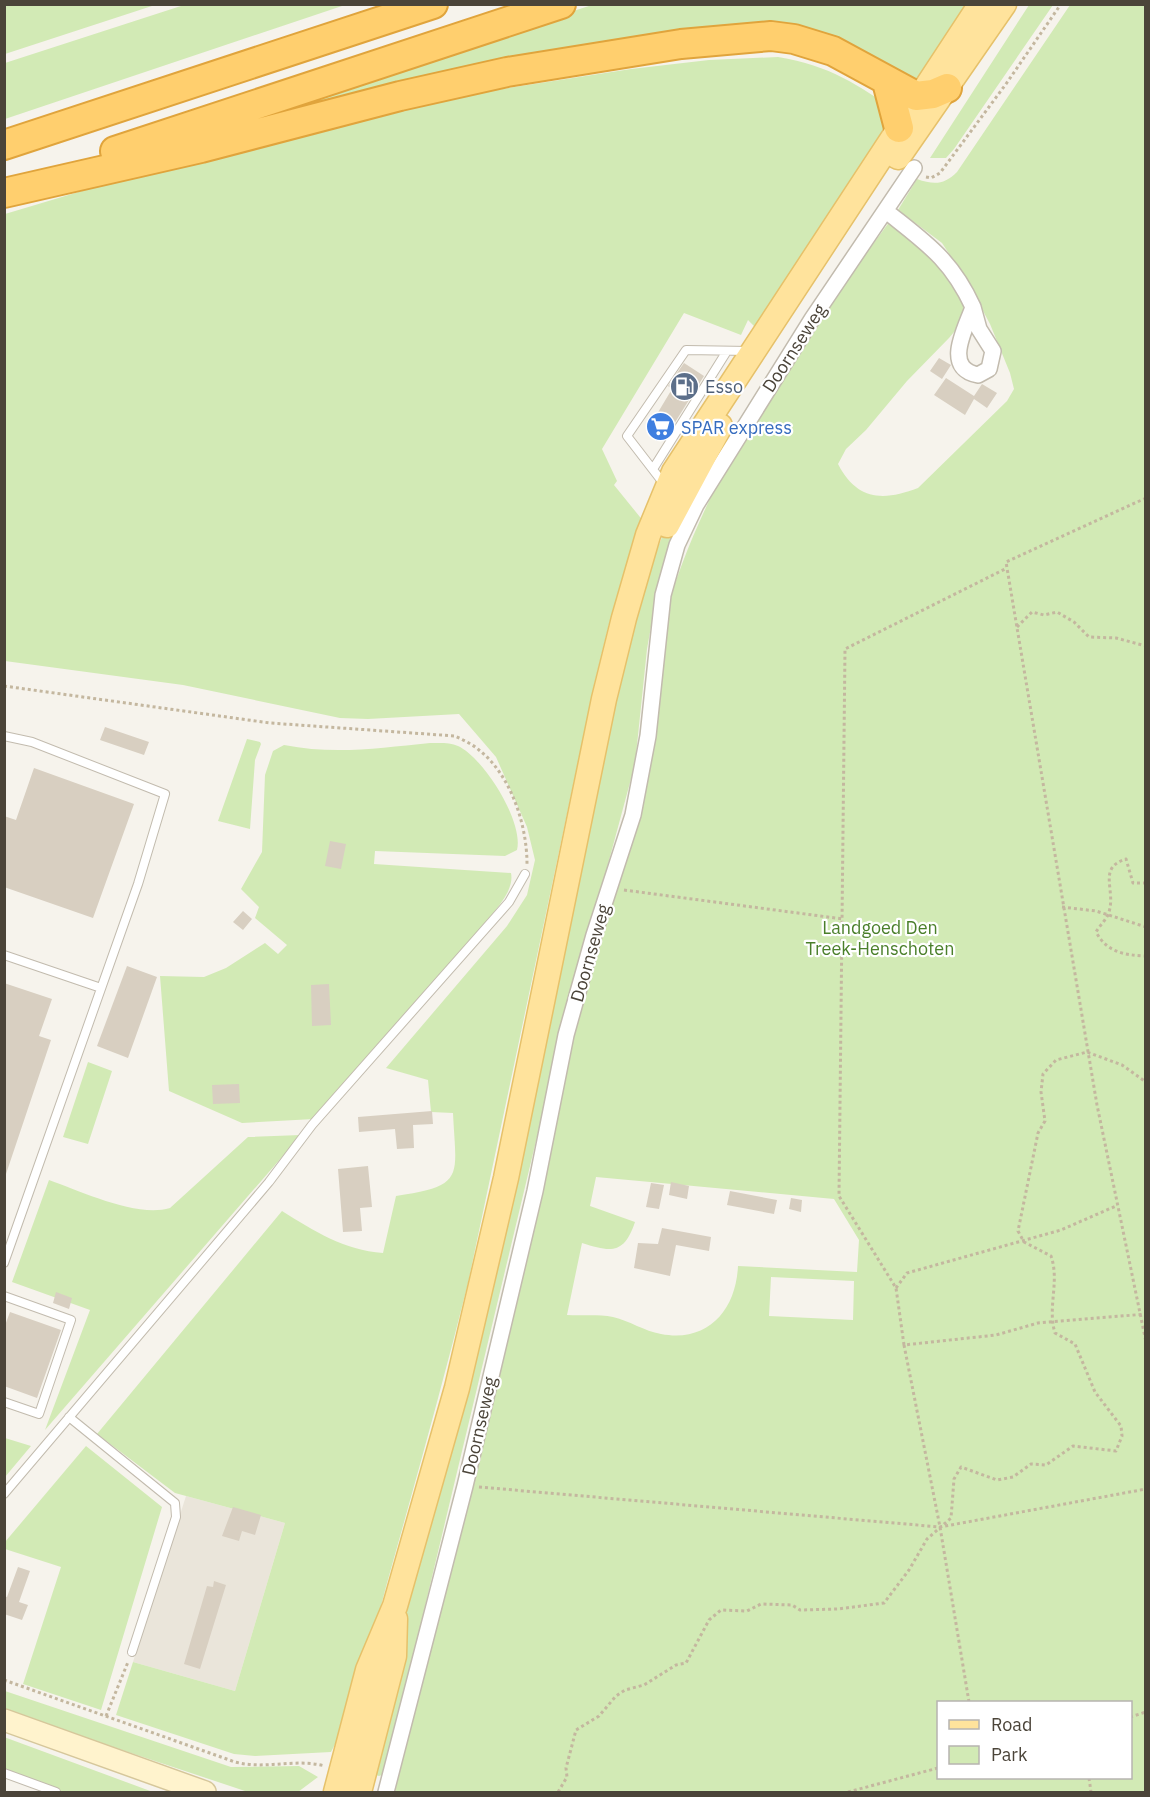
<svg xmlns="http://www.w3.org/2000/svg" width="1150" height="1797" font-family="'IBM Plex Sans',sans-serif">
	<rect width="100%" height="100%" fill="#f6f3ec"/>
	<path fill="#eae5da" d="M186,1496L285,1523L235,1691L133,1662Z"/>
	<path fill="#d2eab5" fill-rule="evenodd" d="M5,4H155V5L5,54Z
		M184,5H345L5,119V63Z
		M592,5H974L916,90L824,41L507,63L238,120Z
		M1029,5H1053L954,149L946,158H930Z
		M1070,5H1145V1792H395L582,993L623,871L637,819L663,622C706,469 798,346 890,221L950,275L963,299V311L959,326L949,338L907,381L866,430L846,449L838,464C857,501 884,501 918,488L1007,401L1014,389L1010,373L990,324L967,281L942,243L898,210L917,179C934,185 944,185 957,172ZM596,1177L834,1199L859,1240L857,1272L738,1266C736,1310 708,1343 661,1334C644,1331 630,1321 613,1317C598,1314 582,1316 567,1315L582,1243C611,1252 624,1255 635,1222L590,1206ZM771,1277L854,1281L853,1320L769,1316ZM938,1702H1130V1778H938Z
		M778,57C831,66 857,84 900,114L757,329L748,320L741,335L684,313L602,449L617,481L614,485L644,522L609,624L595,681L468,1283C443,1383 415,1483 387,1583C372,1639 359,1701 331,1752L255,1756L234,1754L116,1715L133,1662L235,1691L285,1523L175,1493L97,1434L282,1211C314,1231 344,1250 383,1253L396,1196C466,1186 456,1177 453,1113L431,1112L428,1080L386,1068L507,926L527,895L535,860L527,827L496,757L459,714L368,719L340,718L183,685L5,661V214L236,145L476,93L631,69L709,60Z
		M697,468L655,604L647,649L635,764L556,1057L385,1774L379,1776L370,1773L610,707L650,565L687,480Z
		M247,739L260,742L261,744L255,760L250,829L218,821Z
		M430,743C438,743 450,742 458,746C484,758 524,822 517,850L505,856L375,851L374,864L511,873C515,892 492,913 481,928L314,1119L242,1123L169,1091L160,976L204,977L226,968L265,943L278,954L287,945L255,918L259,907L241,889L262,852L265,775L273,751L284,745C334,755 380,748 430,743Z
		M88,1062L112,1071L88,1144L63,1137Z
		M301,1135L45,1430L90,1310L12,1282L49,1180C81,1191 136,1218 170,1208L248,1137Z
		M5,1438L31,1446L5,1477L4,1438Z
		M86,1446L162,1507L101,1710L23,1684L61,1567L5,1549V1542Z
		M5,1691L231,1767L299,1766L318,1777L298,1792H248L5,1711Z
		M4,1737L153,1792H52L5,1773Z"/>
	<path fill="#d8cfc1" d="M939,358L951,365L942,379L930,371Z
		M684,363L704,376L664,440L648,429L672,389L668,386Z
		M946,378L974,396L982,384L997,393L987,408L974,399L965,415L934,395Z
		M105,727L149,742L144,755L100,740Z
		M34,768L134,804L93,918L4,887V816L16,820Z
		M330,841L346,844L341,869L325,866Z
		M243,911L252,919L243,930L233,922Z
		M127,966L157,977L128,1058L97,1046Z
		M4,983L52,999L39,1036L51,1040L6,1174Z
		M329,984L331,1025L312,1026L311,985Z
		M239,1084L240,1103L213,1104L212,1085Z
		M432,1111L433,1124L413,1125L414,1148L397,1149L395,1129L359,1132L358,1117Z
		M368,1166L372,1207L360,1208L362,1231L343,1232L338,1169Z
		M671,1182L689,1186L687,1199L669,1195Z
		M651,1183L664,1185L659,1209L646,1207Z
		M730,1191L777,1200L774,1214L727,1205Z
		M791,1198L802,1200L801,1212L789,1209Z
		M662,1228L711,1237L709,1251L676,1245L670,1276L634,1268L638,1243L658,1244Z
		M56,1292L72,1298L69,1309L53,1303Z
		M10,1312L61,1330L37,1398L4,1386V1328Z
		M233,1507L261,1515L255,1535L242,1531L239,1541L222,1536Z
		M18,1567L30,1571L19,1602L28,1605L22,1620L4,1614V1596L7,1597Z
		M214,1581L226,1585L200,1669L184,1664L207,1586L213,1587Z"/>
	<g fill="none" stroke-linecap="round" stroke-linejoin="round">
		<defs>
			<path id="lane" d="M653,469L727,351
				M664,484L627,436L686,350L749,351
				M4,736L32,742L165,794L138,884L4,1263
				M4,955L101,988
				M4,1296L71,1320L39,1414L4,1402
				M69,1417L175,1503L176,1517L132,1652
				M4,1494L269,1182L312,1125L509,902L525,874
				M4,1773L56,1792"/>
			<path id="street" d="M886,211C926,243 951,259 973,307C966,328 942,368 978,375L989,369L993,351L979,329L973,307
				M386,1792L465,1486L535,1191L566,1035L594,935L633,815L648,736L663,595L677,545L696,505L812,319L914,168"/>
			<path id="secondary" d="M4,1720L205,1792"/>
			<path id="primary" d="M898,157L1004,4
				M667,525L720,426
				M336,1792L368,1670L395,1606L457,1388L506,1178L604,699L624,618L648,535L674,472L981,4
				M359,1792L394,1656L395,1619"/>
			<path id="highway" d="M887,82L899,128
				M4,145L433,4
				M115,151L561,4
				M4,193L201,148L400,96L507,72L681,44L771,36L794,39L833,51L916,96L933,94L947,88"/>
		</defs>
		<use href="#lane" stroke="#c2bbae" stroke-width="10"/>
		<use href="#street" stroke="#c2bbae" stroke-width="18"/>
		<use href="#secondary" stroke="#d6c79b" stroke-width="24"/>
		<use href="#primary" stroke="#e6c16a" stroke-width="27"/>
		<use href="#highway" stroke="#e0a43c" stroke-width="32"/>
		<path stroke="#c4b79f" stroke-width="3" stroke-dasharray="3 3" stroke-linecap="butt" d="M926,177L931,178L940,173L1006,84L1061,4
			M1146,498L1006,562L1097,1105L1146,1342
			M1017,627L1032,612L1044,615L1057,612L1074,622L1089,637L1116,638L1146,646
			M4,686L270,723L455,736C463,740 472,744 479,750C511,775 527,825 527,864
			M1146,883H1133L1126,859C1097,868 1116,889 1109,912C1107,919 1100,925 1096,932C1107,952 1123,955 1146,956
			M624,890L843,919
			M1062,907L1096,911L1146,927
			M896,1288L907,1273L1061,1230L1116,1206
			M904,1345L896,1288L839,1196L845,649L1007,568
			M479,1487L940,1527L1146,1489
			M4,1680L235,1762C266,1770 293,1758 325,1766
			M969,1702L940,1527L904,1345L996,1335L1038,1323L1146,1314
			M106,1716L128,1662
			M1130,1717L1146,1712
			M1089,1778L1091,1792
			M558,1792L567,1777L566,1768L576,1730L599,1716L616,1696L625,1690L644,1685L676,1665L686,1663L709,1620L721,1610L747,1611L761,1604L792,1605L800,1610L838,1609L884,1603L909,1570L927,1539L951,1518L954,1479L961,1467L997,1480L1013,1477L1031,1464L1046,1465L1073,1446L1116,1451L1122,1436L1121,1426L1095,1392L1075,1344L1055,1333C1047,1307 1060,1282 1051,1256L1024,1242L1018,1231L1038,1133L1045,1121L1041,1092L1043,1074L1056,1060L1087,1052L1122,1065L1146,1082
			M848,1792L938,1768"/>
		<use href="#lane" stroke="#fff" stroke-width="8"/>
		<use href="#street" stroke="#fff" stroke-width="15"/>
		<use href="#secondary" stroke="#fff3cd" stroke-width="21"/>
		<use href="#primary" stroke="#ffe39c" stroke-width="24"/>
		<use href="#highway" stroke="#ffcf6e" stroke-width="28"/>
	</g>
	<defs>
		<symbol id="fuel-disc" viewBox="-11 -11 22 22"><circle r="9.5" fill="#5c6f8a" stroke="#fff"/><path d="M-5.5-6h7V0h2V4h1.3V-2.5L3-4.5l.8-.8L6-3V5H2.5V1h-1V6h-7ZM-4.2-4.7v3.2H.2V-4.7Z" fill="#fff"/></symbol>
		<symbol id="supermarket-disc" viewBox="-11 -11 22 22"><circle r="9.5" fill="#3f7fe0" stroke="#fff"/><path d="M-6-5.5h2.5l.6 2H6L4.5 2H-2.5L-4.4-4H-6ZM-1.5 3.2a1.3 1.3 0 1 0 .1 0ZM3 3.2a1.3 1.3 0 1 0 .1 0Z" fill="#fff"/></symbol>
	</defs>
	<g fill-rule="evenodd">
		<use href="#fuel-disc" x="668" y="370" width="33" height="33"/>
		<use href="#supermarket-disc" x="644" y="410" width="33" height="33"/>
	</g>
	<g text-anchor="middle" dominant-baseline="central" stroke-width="4.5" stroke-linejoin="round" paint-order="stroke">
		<g font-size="18" fill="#4b4439" stroke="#fff">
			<text transform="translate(794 348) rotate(-57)">Doornseweg</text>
			<text transform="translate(590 953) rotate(-74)">Doornseweg</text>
			<text transform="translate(479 1426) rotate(-77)">Doornseweg</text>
		</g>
		<g font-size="18" fill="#4e5e75" stroke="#fff" text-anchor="start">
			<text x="705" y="386">Esso</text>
		</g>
		<g font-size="18" fill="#366cbe" stroke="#fff" text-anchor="start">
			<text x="681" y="427">SPAR express</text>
		</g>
		<g font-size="18" fill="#4a7f2a" stroke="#fff">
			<text x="880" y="927">Landgoed Den<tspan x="880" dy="21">Treek-Henschoten</tspan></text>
		</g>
	</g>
	<rect width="1150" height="1797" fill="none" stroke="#4b4439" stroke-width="12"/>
	<rect x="937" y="1701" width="195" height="78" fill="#ffffff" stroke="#b7b4b0" stroke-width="1.5"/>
	<rect x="949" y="1720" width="30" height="9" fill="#ffe39c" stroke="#b7b4b0" stroke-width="1.5"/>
	<text x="991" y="1731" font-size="18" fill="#4b4439">Road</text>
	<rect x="949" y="1746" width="30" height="18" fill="#d2eab5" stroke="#b7b4b0" stroke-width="1.5"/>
	<text x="991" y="1761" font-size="18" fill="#4b4439">Park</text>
</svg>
